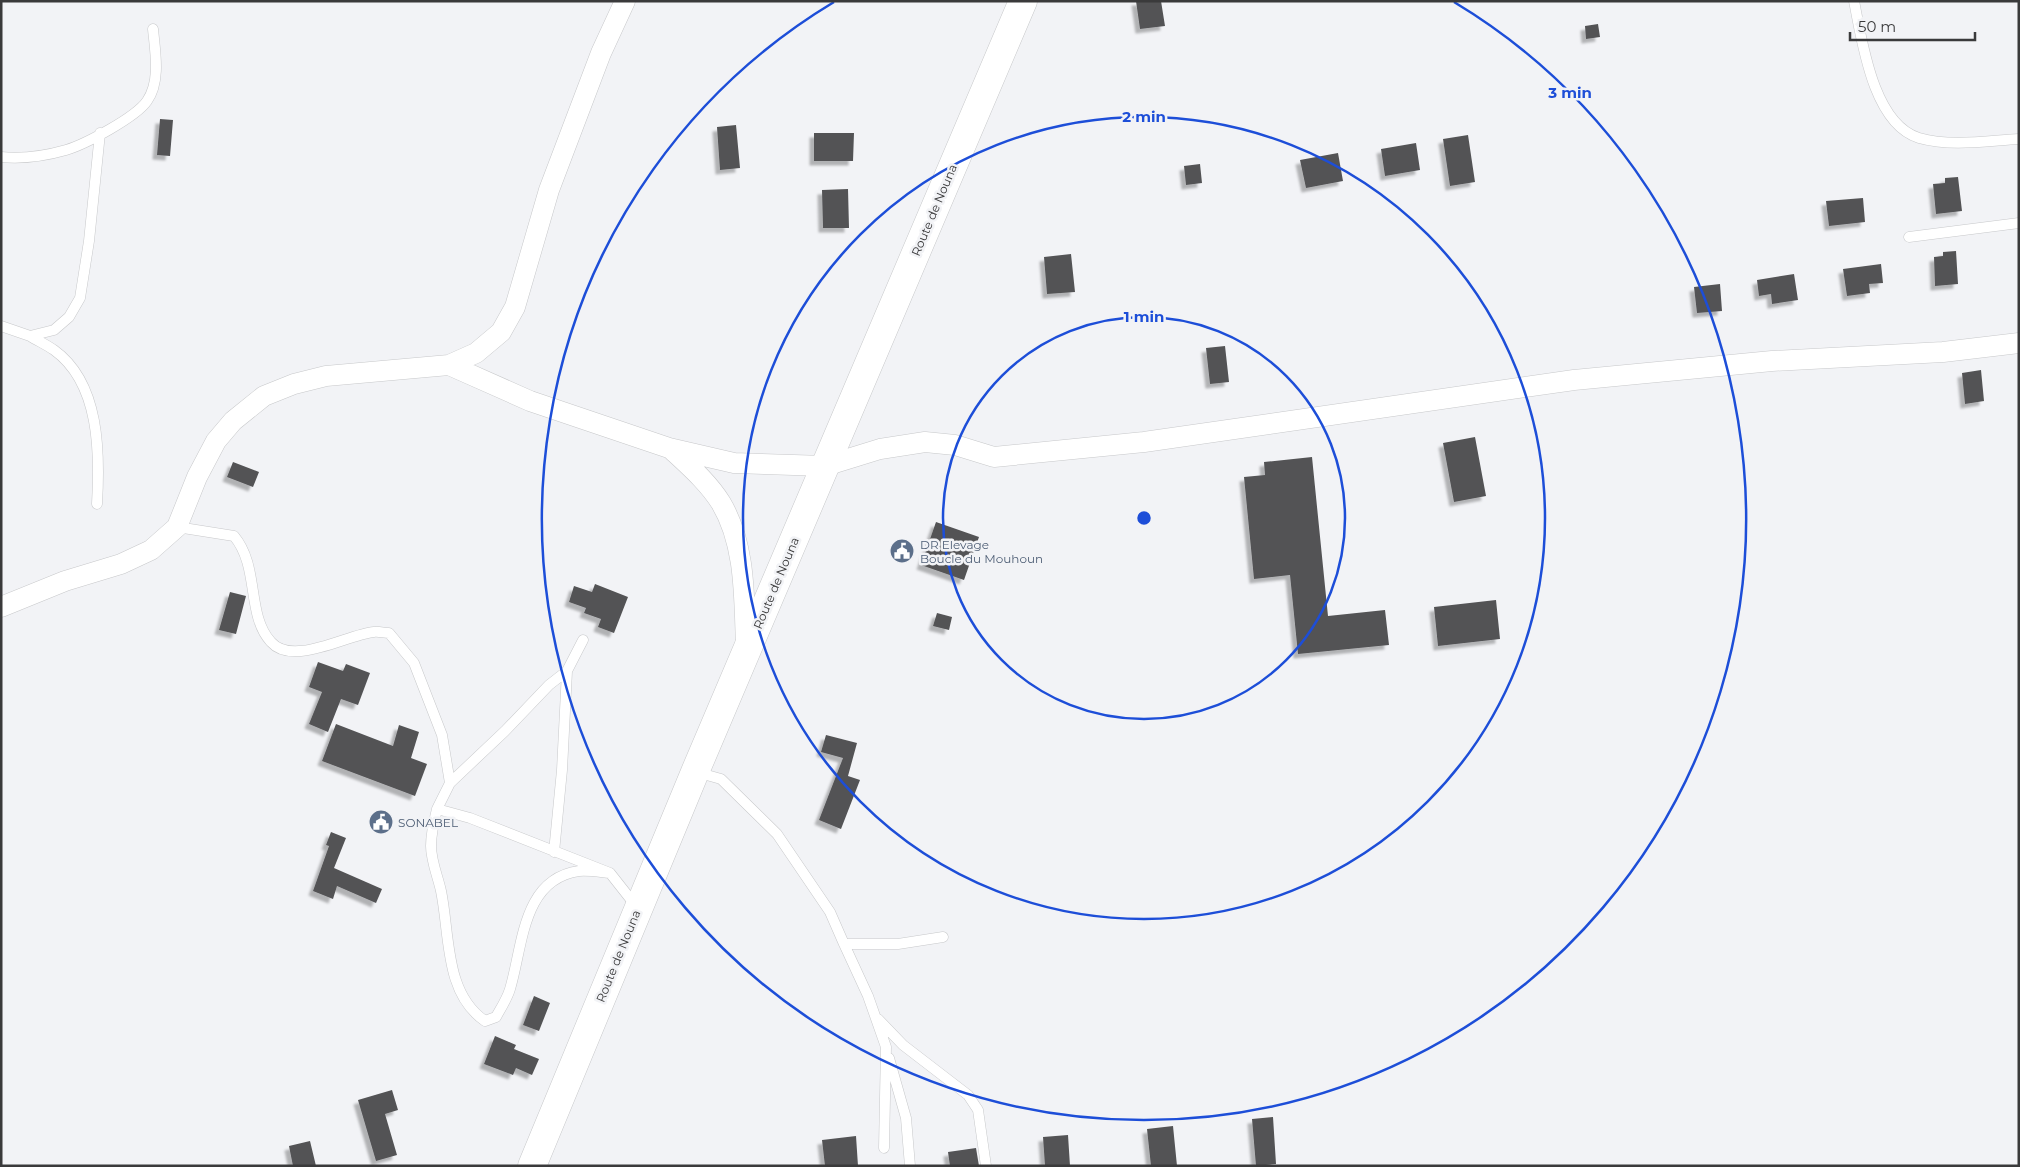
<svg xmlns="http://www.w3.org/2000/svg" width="2020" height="1167" font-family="Montserrat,sans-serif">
	<defs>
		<filter id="shadow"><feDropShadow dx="-4.5" dy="4.5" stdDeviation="1" flood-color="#0004"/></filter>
	</defs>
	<rect width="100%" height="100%" fill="#f2f3f6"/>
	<path fill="#535355" filter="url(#shadow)" d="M1136,1H1161L1165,26L1140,29Z
		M1598,24L1600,37L1586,39L1585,26Z
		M160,119L173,120L170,156L157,155Z
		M736,125L740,168L720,170L717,127Z
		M814,133H854L853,161H814Z
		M1468,135L1475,182L1450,186L1443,139Z
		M1416,143L1420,170L1385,176L1381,149Z
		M1338,153L1343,181L1306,188L1300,160Z
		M1200,164L1202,183L1186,185L1184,166Z
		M1958,177L1962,211L1936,214L1933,184L1945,183V178Z
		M848,189L849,228H823L822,190Z
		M1863,198L1865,222L1829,226L1826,201Z
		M1956,251L1958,284L1935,286L1934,257L1943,256V252Z
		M1071,254L1075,292L1047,294L1044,257Z
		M1881,264L1883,283L1869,284L1870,293L1847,296L1843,269Z
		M1794,274L1798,300L1772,304L1771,294L1759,296L1757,280Z
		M1720,284L1722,311L1697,313L1694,287Z
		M1225,346L1229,382L1210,384L1206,348Z
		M1981,370L1984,401L1965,404L1962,373Z
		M1475,437L1486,496L1454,502L1443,443Z
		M1312,457L1328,616L1385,610L1389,645L1298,654L1290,575L1254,579L1244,477L1265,475L1264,462Z
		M233,462L259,472L253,487L227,477Z
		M936,522L979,537L964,580L921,565Z
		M595,584L628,597L614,633L598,627L601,619L584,613L586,608L569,602L574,586L592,592Z
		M230,592L246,596L236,634L219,630Z
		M1496,600L1500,639L1438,646L1434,607Z
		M937,613L952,617L949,630L933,626Z
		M318,662L343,671L346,664L370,673L358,705L341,699L328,732L309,724L322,692L309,687Z
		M336,724L393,746L399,725L419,732L411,758L427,764L415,796L322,761Z
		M826,735L857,743L848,776L860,780L841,829L819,820L843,758L821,752Z
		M331,832L346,838L334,868L382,889L376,903L337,886L333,899L313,891L329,846L326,845Z
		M534,996L550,1003L539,1031L523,1025Z
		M495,1036L516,1045L514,1049L539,1059L532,1075L516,1068L513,1075L484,1064Z
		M392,1090L398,1110L385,1114L397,1155L376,1161L358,1100Z
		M1273,1117L1276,1164L1256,1166L1252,1119Z
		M1173,1126L1177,1166H1151L1147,1129Z
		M1068,1135L1070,1166H1045L1043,1137Z
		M856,1136L858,1166H825L822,1140Z
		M310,1141L316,1166H293L289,1146Z
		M976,1148L979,1166H950L948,1152Z"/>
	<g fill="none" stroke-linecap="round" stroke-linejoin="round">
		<defs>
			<path id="lane" d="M1854,1C1862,41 1873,124 1919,138C1951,147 1986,141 2019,139
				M1,157C22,159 45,156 66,150C86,144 136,117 147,101C161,81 155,51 153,29
				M1909,237L2019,223
				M1,326L30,336L54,330L69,317L80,298L89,241L100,133
				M30,336C38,341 47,345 54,350C100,383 100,453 97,504
				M177,527L234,536C260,567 246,615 271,642C293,667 348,634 374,632C378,631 384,633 389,633L414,663L442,735L450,783L437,809
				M696,772L721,779L777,834L830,912L844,944H898L943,937
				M450,783L505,731L549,685L567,671
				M554,852L562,770L567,671L583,640
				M610,873C600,872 588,870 579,871C522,879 523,946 510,989C507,999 501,1008 496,1017L485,1021C444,993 450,934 441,891C438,877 431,861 431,846C431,834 434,821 437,809L470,818L610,873L636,906
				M844,944L868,996L886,1047L884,1148
				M878,1019L903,1045L968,1095L978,1110L986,1166
				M889,1058L906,1118L910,1166"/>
			<path id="street" d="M449,365L530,401L669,448L734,463L825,466L880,449L925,442L955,445L994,457L1144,442L1574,380L1772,361L1943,352L2019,343
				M671,449C688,465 708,482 721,503C746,545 744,598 746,646
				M1,607L65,581L121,564L151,550L177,527L197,477L216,441L233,421L264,396L294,384L326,376L449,365L476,353L501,332L515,307L549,190L601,53L625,1"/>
			<path id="primary" d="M532,1166L695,772L1023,1"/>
		</defs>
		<use href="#lane" stroke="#c7c8ca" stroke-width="11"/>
		<use href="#street" stroke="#c7c8ca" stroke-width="21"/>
		<use href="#primary" stroke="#c7c8ca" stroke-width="29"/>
		<use href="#lane" stroke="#fff" stroke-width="10"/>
		<use href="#street" stroke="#fff" stroke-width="20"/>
		<use href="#primary" stroke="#fff" stroke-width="28"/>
	</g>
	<g fill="none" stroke="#1d4ed8" stroke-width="2.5">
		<circle cx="1144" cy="518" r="201"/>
		<circle cx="1144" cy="518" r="401"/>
		<path d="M1454 2A602 602 0 1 1 834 2"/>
	</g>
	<defs>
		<symbol id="civic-disc" viewBox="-11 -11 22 22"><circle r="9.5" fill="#5c6f8a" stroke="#f2f3f6"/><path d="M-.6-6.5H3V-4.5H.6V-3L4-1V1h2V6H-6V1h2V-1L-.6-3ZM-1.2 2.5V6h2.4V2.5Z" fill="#fff"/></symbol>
	</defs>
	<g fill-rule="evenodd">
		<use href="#civic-disc" x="888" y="537" width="28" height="28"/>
		<use href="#civic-disc" x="367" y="808" width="28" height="28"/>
	</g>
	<g text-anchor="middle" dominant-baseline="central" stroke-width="5" stroke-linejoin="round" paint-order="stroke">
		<g font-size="12" fill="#3a3a3b" stroke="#f2f3f6">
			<text transform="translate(934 210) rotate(-67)">Route de Nouna</text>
			<text transform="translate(776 583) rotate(-67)">Route de Nouna</text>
			<text transform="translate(618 956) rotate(-68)">Route de Nouna</text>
		</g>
		<g font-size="12" fill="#4e5e75" stroke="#f2f3f6" text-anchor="start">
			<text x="920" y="544">DR Elevage<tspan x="920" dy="14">Boucle du Mouhoun</tspan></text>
			<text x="398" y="822">SONABEL</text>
		</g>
	</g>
	<circle cx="1144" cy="518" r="8" fill="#1d4ed8" stroke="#f2f3f6" stroke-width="2.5"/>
	<g font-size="15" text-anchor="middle" font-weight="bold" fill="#1d4ed8" stroke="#f2f3f6" stroke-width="5" stroke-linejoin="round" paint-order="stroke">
		<text x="1570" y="98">3 min</text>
		<text x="1144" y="122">2 min</text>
		<text x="1144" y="322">1 min</text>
	</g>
	<rect width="2020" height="1167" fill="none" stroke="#3a3a3b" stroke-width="5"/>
	<path d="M1850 32v8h125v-8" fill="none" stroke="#3a3a3b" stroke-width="2.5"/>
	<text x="1858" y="32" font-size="15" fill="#3a3a3b" stroke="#f2f3f6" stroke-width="4" paint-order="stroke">50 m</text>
</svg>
